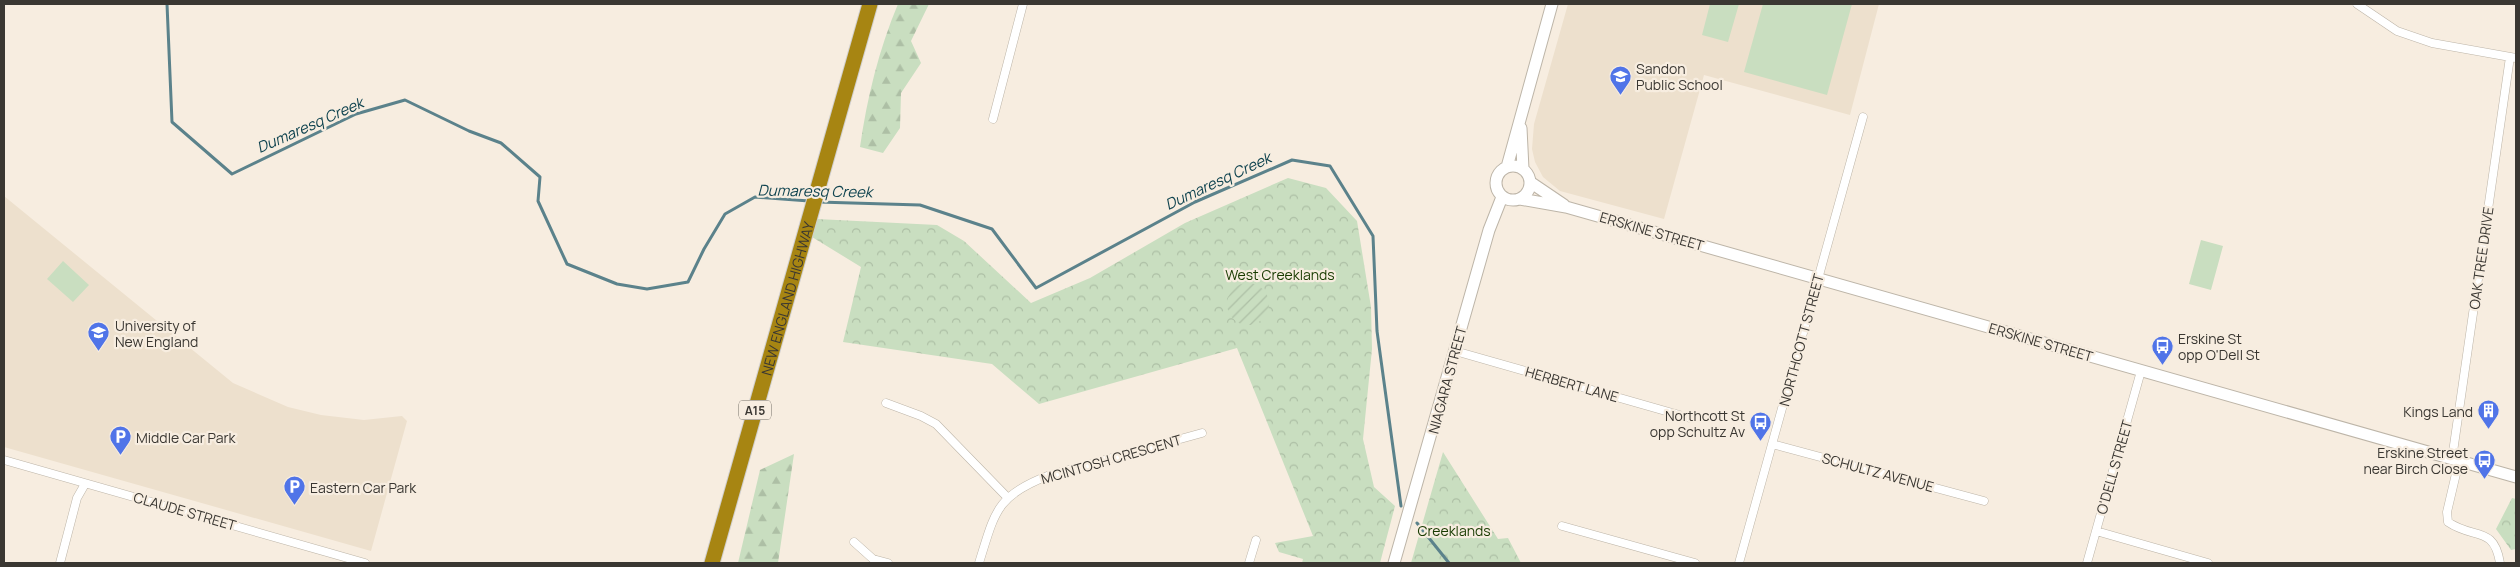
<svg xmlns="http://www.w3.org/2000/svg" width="2520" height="567" font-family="Manrope,sans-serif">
	<defs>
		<pattern id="forest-firs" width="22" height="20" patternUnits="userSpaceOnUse" patternTransform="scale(1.25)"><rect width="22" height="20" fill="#c9dec0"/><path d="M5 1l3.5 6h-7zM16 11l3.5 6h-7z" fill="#adbfa5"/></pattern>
		<pattern id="park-crowns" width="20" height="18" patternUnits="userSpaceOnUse" patternTransform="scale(1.25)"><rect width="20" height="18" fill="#c9dec0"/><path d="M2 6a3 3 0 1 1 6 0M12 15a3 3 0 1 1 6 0" fill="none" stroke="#adbfa5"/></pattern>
		<pattern id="garden-furrows" width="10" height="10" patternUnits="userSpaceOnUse" patternTransform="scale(1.25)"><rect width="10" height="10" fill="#c9dec0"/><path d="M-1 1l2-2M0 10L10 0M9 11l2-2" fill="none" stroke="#adbfa5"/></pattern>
	</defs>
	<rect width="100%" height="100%" fill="#f7ede0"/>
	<path fill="#ede0cd" d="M1568,4H1879L1850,115L1704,75L1664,219L1560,191L1543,177L1535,162L1532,149L1534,124Z
		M4,196L233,383L288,407L321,415L364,420L402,416L407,421L371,551L4,447Z"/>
	<path fill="url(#forest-firs)" d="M898,4H929L911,41L921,63L901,93L900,128L883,153L860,147C867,98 879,49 898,4Z
		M794,454L778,563H738L760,470Z"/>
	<path fill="url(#park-crowns)" d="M1288,178L1326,188L1357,221L1371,307L1372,349L1363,439L1374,487L1395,506L1380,563H1302L1303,559L1279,552L1275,543L1313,536L1237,348L1039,404L992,364L843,342L861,267L812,237L817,219L937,225L964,241L1031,303L1090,278L1185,223Z
		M1443,452L1498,539L1508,538L1521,563H1411Z
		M2512,498L2516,499V549L2511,550L2496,529Z"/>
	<path fill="url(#garden-furrows)" d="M1227 304a21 21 0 1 1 42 0a21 21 0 1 1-42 0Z"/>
	<path fill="#c9dec0" d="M1710,4H1739L1728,42L1702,35Z
		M1763,4H1852L1827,95L1744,72Z
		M2201,240L2223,246L2211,290L2189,284Z
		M63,261L89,285L73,302L47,279Z"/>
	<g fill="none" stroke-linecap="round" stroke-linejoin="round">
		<path stroke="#5b828b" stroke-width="3" d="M167,4L172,122L232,174L356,114L405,100L469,131L501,143L540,177L538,201L567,264L617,284L647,289L688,282L704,249L725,214L755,197L809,201
			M818,202L920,205L992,229L1036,288L1195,202L1292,160L1330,166L1373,236L1377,331L1401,506
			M1417,523L1449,563"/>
		<defs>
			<path id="street" d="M2357,4L2397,31L2432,43L2516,58
				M993,119L1023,4
				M1455,351L1690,418
				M886,403L921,416L936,424L1007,497
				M1772,444L1984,501
				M2452,459L2510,57
				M4,460L365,563
				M2459,461L2447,512L2448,522C2474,540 2494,525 2500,563
				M1562,526L1695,563
				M2096,531L2208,563
				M854,542L873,559L888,563
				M60,563L77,498L85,484
				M979,563C995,512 996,495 1050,475L1202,433
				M1249,563L1256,540
				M1739,563L1863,117
				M2087,563L2141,371"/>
			<path id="secondary" d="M1521,128L1523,169
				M1496 183a17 17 0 1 1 34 0a17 17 0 1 1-34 0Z
				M1507,167L1552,4
				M1530,182L1564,205
				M1520,199L1566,207L2516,477
				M1394,563L1489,230L1502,197"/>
			<g id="highway">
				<path id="s1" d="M712,563L870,4"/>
			</g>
		</defs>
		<use href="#street" stroke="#bdb5a8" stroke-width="9"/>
		<use href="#secondary" stroke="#bdb5a8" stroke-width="13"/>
		<use href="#highway" stroke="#d0cfce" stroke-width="17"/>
		<use href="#street" stroke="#fff" stroke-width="8"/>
		<use href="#secondary" stroke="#fff" stroke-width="11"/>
		<use href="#highway" stroke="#a78512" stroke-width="15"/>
	</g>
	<defs>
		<symbol id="school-pin" viewBox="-11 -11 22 30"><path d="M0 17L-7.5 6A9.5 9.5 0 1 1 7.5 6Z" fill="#5074e8" stroke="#f7ede0"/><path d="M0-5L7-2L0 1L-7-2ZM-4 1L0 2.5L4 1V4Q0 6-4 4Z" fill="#fff"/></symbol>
		<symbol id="university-pin" viewBox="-11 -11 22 30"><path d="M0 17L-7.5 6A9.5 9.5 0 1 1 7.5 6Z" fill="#5074e8" stroke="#f7ede0"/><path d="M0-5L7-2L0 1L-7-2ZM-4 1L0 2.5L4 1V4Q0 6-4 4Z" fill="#fff"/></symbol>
		<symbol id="bus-pin" viewBox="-11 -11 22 30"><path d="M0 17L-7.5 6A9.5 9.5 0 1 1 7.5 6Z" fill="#5074e8" stroke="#f7ede0"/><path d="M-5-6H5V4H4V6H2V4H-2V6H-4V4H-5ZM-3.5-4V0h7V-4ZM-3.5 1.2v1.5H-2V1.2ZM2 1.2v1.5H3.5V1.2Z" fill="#fff"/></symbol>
		<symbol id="building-pin" viewBox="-11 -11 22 30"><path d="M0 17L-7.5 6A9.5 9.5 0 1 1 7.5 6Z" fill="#5074e8" stroke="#f7ede0"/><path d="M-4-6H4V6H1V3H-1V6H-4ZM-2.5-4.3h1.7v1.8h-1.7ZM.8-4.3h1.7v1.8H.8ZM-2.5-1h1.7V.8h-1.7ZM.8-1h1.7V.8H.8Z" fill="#fff"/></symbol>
		<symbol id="parking-pin" viewBox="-11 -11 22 30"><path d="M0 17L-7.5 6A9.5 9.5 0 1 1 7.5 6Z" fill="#5074e8" stroke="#f7ede0"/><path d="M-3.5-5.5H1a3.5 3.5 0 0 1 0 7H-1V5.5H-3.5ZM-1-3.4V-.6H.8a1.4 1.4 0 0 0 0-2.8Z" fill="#fff"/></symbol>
	</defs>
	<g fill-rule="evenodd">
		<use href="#school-pin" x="1608" y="64" width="25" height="34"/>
		<use href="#university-pin" x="86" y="320" width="25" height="34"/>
		<use href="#bus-pin" x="2150" y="334" width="25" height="34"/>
		<use href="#building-pin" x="2476" y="398" width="25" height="34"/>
		<use href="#bus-pin" x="1748" y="410" width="25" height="34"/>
		<use href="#parking-pin" x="108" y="424" width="25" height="34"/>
		<use href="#bus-pin" x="2472" y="448" width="25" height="34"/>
		<use href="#parking-pin" x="282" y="474" width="25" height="34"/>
	</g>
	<g text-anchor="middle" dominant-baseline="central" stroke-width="4.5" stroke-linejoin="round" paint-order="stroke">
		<rect fill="#f7ede0" stroke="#736e66" stroke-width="1" x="739" y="400.5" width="32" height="19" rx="4"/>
		<g font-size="12" font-weight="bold" fill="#3a3732">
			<text x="755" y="410">A15</text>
		</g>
		<g font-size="14" fill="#3a3732" stroke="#f7ede0" text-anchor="start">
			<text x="1636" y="68">Sandon<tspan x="1636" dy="16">Public School</tspan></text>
			<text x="115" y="325">University of<tspan x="115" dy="16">New England</tspan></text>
			<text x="2178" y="338">Erskine St<tspan x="2178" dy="16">opp O'Dell St</tspan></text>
			<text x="2473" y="411" text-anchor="end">Kings Land</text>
			<text x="1745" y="415" text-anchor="end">Northcott St<tspan x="1745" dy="16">opp Schultz Av</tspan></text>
			<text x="136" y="437">Middle Car Park</text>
			<text x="2468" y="452" text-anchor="end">Erskine Street<tspan x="2468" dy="16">near Birch Close</tspan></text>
			<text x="310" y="487">Eastern Car Park</text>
		</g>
		<g font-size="14" fill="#3a3732" stroke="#f7ede0">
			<text transform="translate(1652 231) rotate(16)">ERSKINE STREET</text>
			<text transform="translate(2481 258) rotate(-82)">OAK TREE DRIVE</text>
			<text stroke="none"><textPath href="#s1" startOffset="275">NEW ENGLAND HIGHWAY</textPath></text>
			<text transform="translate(1801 340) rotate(-75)">NORTHCOTT STREET</text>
			<text transform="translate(2041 342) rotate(16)">ERSKINE STREET</text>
			<text transform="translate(1447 380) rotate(-75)">NIAGARA STREET</text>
			<text transform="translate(1572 384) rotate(16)">HERBERT LANE</text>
			<text transform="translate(1111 459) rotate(-16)">MCINTOSH CRESCENT</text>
			<text transform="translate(2114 467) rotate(-74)">O'DELL STREET</text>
			<text transform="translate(1878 472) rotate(15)">SCHULTZ AVENUE</text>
			<text transform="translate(185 511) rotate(16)">CLAUDE STREET</text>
		</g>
		<g font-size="14" fill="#183b00" stroke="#f7ede0">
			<text x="1280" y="274">West Creeklands</text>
			<text x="1454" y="530">Creeklands</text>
		</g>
		<g font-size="15" font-style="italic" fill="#0f434f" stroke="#f7ede0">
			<text transform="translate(310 125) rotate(-24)">Dumaresq Creek</text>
			<text transform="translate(1218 181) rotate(-25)">Dumaresq Creek</text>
			<text transform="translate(815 191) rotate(1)">Dumaresq Creek</text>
		</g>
	</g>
	<rect width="2520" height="567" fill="none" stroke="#3a3732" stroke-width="10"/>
</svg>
